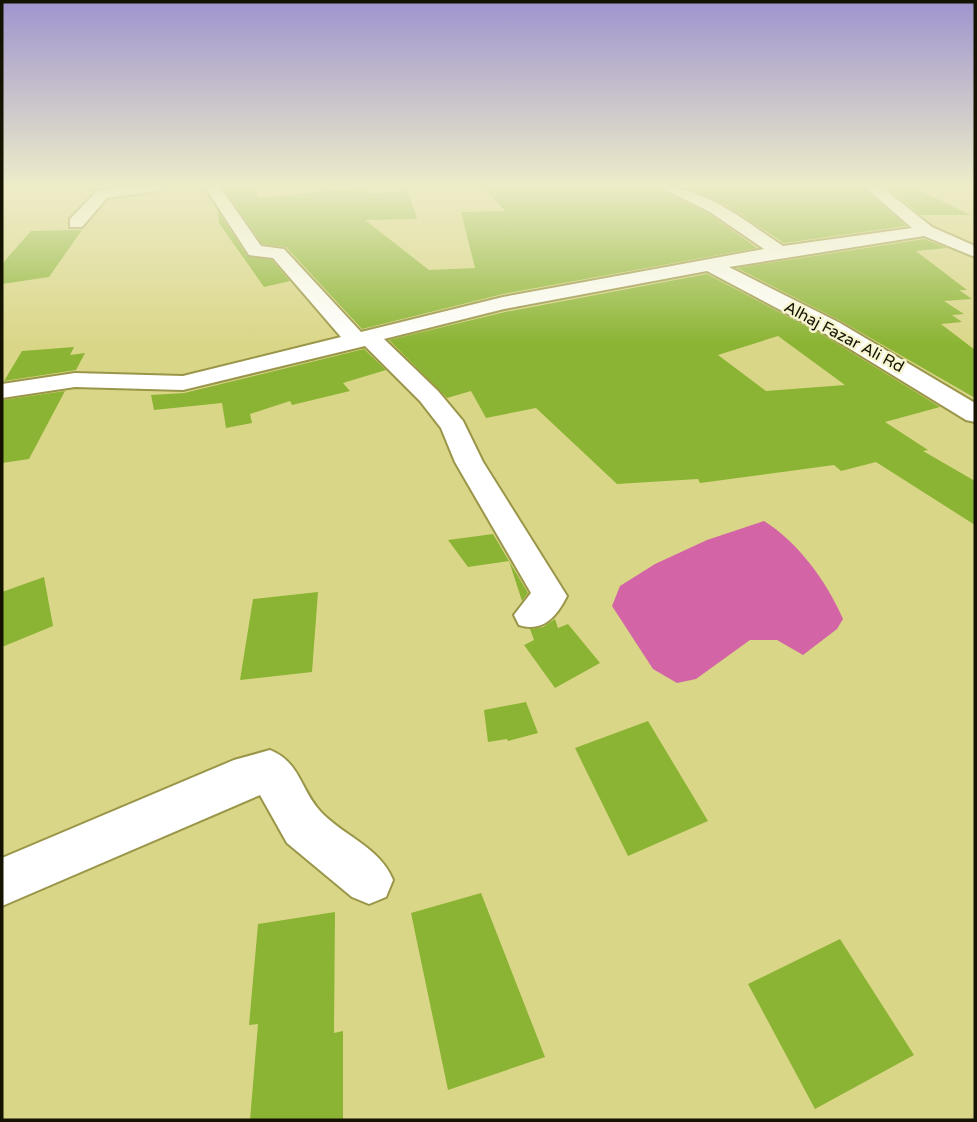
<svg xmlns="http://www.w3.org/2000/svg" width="977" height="1122" font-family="'Varela Round',sans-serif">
	<rect width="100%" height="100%" fill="#dad688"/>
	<path fill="#d364a6" d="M764,521C798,542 827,582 843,619L837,629L803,655L777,640H750L696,679L677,683L653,669L612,606L620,586L655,564L707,540Z"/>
	<path fill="#8bb434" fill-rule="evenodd" d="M223,187H255L258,198L364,187L368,193L408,191L417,219L365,220L429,270L475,268L461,212L505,211L483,187H658L709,214L757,248L503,294L362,329L286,247L262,244Z
		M683,187H863L906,226L784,243L726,205Z
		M887,187H913L970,215H921Z
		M218,211L247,256L272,260L290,281L264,287L219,223Z
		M82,230L49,277L2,284V264L31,231Z
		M924,239L947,248L916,251L967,290H959L972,299L944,301L964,314L952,315L962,322L941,324L975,350V398L841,321L737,268Z
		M707,274L823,335L940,407L885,422L928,450L923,451L975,481V525L876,462L841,471L834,465L700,483L698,479L617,484L536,408L486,418L471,391L447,398L389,340L505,312ZM778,336L845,385L766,391L718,355Z
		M74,347L70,355L85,353L76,370L4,381L22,351Z
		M364,349L386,370L343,383L350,391L292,405L290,401L250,414L252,423L226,428L222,403L154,410L151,395L184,393Z
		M65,391L29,459L2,463V400Z
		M493,534L528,593L522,601L509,561L468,567L448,540Z
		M44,577L53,626L2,647V592Z
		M318,592L312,672L240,680L253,599Z
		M555,619L558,628L568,624L600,663L555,688L524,645L534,640L530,629L543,627Z
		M526,702L538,733L508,741L507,739L488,742L484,710Z
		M648,721L708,821L628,856L575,748Z
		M481,893L545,1057L448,1090L411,913Z
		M335,912L334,1033L343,1031V1120H250L258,1024L249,1025L258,924Z
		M840,939L914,1055L815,1109L748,984Z"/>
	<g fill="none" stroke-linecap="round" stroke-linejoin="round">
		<defs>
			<path id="minor" d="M118,187H164L157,191L107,198L82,227H70V219L97,191Z
				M205,187H220L261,246L284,249L361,332L503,297L764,249L710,212L660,187C706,187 746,222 783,246L912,228L865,187H882L932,227L975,246V257L924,236L729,267L840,323L975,403V422L966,420L824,333L707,271L504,309L384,339L438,391L463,421L483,462L567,596C557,616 543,633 519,625L514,615L531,593L455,462L441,428L420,401L365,346L183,390L75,387L2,398V384L75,373L183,376L341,337L273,258L249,255Z
				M270,750C300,762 300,789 320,811C343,836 380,847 393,880L386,897L369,904L352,897L287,843L260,795L2,906V858L234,760Z"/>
		</defs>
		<use href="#minor" stroke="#9a9649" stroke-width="4"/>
		<use href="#minor" fill="#fff" fill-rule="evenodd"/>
	</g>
	<linearGradient id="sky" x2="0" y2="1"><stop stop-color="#9f94ce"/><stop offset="0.54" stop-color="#eeedc9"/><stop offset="1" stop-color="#eeedc9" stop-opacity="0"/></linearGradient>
	<rect width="977" height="344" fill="url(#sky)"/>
	<g text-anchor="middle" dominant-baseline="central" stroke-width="5" stroke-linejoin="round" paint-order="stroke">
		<g font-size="16" fill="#141200" stroke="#f6f5cf">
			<text transform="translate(844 337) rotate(28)">Alhaj Fazar Ali Rd</text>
		</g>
	</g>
	<rect width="977" height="1122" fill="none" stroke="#141200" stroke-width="7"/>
</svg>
